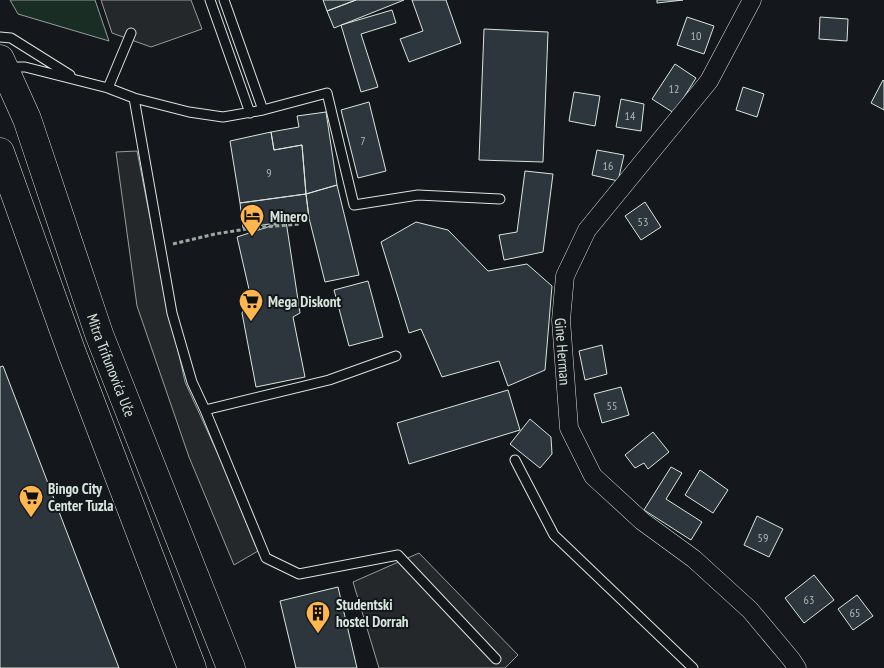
<svg xmlns="http://www.w3.org/2000/svg" width="884" height="668" font-family="'PT Sans Narrow',sans-serif">
	<rect width="100%" height="100%" fill="#14181c"/>
	<path fill="#1a2d24" stroke="#939e99" d="M10,0H95L109,41L18,14Z"/>
	<path fill="#24282b" stroke="#939e99" d="M101,0H191L202,29L151,47L112,33Z
		M137,151L159,264L185,382L222,463L258,551L234,565L189,457L137,306L116,152Z
		M419,553L518,655L505,668H379L353,582Z"/>
	<path fill="#2c363c" stroke="#d8e6dc" d="M323,0H356L327,11Z
		M356,0H404L334,28L327,11Z
		M412,0H446L461,43L409,62L400,39L423,31Z
		M657,0H683L657,3Z
		M392,10L396,23L361,34L378,87L361,92L341,25Z
		M687,17L714,26L704,54L677,45Z
		M820,17L848,19L847,41L819,39Z
		M484,29L548,32L543,162L479,160Z
		M675,64L696,78L674,113L652,99Z
		M883,80L884,81V110L871,103Z
		M743,87L764,94L757,117L736,110Z
		M574,92L600,96L595,126L569,121Z
		M621,99L644,104L641,131L616,127Z
		M369,102L386,171L358,178L341,110Z
		M326,112L337,185L306,194L302,145L274,150L271,132L299,127L297,116Z
		M271,132L274,150L302,145L306,194L240,203L230,141Z
		M597,150L624,155L618,181L592,175Z
		M525,171L553,174L543,252L504,260L499,235L517,232Z
		M337,185L359,275L325,282L309,218L306,194Z
		M306,194L309,218L243,228L240,203Z
		M645,202L661,227L641,240L625,216Z
		M286,221L300,313L293,317L305,377L256,387L242,313L251,298L237,237Z
		M416,222L448,230L488,271L527,264L552,286L545,370L508,386L499,361L442,377L421,329L409,333L381,242Z
		M368,281L383,337L349,346L334,290Z
		M602,345L607,374L585,380L579,351Z
		M3,366L119,668H0V367Z
		M621,387L629,415L602,423L594,394Z
		M508,390L520,430L409,464L397,423Z
		M530,419L551,437L552,454L540,468L510,444Z
		M653,432L669,452L648,469L644,463L635,468L625,455Z
		M671,467L682,473L666,499L702,522L691,540L644,510Z
		M700,470L728,490L713,513L685,495Z
		M757,516L783,529L769,557L744,545Z
		M814,575L834,600L804,623L785,598Z
		M338,587L357,668H296L280,601Z
		M857,595L873,616L853,630L838,609Z"/>
	<g fill="none" stroke-linecap="round" stroke-linejoin="round">
		<defs>
			<path id="service" d="M210,0L250,113
				M224,0L263,110
				M0,37L11,38L70,75
				M9,67H25L108,88L134,98L189,112L223,117L263,110L327,93L354,205L418,195L500,199
				M108,88L131,33
				M134,98L172,313L192,382L205,410L329,380L396,356
				M205,410L266,558L299,574L398,555L496,659
				M515,460L554,535L693,668"/>
			<g id="minor">
				<path id="s1" d="M752,0L709,81L587,230L565,276L561,320L569,428L593,476L642,521L694,559L750,610L791,659L797,668"/>
			</g>
			<g id="primary">
				<path id="s2" d="M0,59L27,119L99,334L231,668"/>
				<path d="M0,152L72,353L192,668"/>
			</g>
		</defs>
		<use href="#service" stroke="#d8e6dc" stroke-width="11"/>
		<use href="#minor" stroke="#d8e6dc" stroke-width="19"/>
		<use href="#primary" stroke="#d8e6dc" stroke-width="29"/>
		<path stroke="#9da8a2" stroke-width="3" stroke-dasharray="4 2.5" stroke-linecap="butt" d="M173,244L215,234L253,228L300,224"/>
		<use href="#service" stroke="#14181c" stroke-width="9"/>
		<use href="#minor" stroke="#14181c" stroke-width="18"/>
		<use href="#primary" stroke="#14181c" stroke-width="28"/>
	</g>
	<defs>
		<symbol id="hotel-pin" viewBox="-11 -11 22 30"><path d="M0 17L-7.5 6A9.5 9.5 0 1 1 7.5 6Z" fill="#ffb74d" stroke="#14181c"/><path d="M-6-4.5h1.5V1H6V5H4.5V3h-9V5H-6ZM-4 0a1.8 1.8 0 1 1 3.6 0ZM.5 0V-2.5h3Q6-2.5 6 0Z" fill="#111"/></symbol>
		<symbol id="supermarket-pin" viewBox="-11 -11 22 30"><path d="M0 17L-7.5 6A9.5 9.5 0 1 1 7.5 6Z" fill="#ffb74d" stroke="#14181c"/><path d="M-6-5.5h2.5l.6 2H6L4.5 2H-2.5L-4.4-4H-6ZM-1.5 3.2a1.3 1.3 0 1 0 .1 0ZM3 3.2a1.3 1.3 0 1 0 .1 0Z" fill="#111"/></symbol>
		<symbol id="building-pin" viewBox="-11 -11 22 30"><path d="M0 17L-7.5 6A9.5 9.5 0 1 1 7.5 6Z" fill="#ffb74d" stroke="#14181c"/><path d="M-4-6H4V6H1V3H-1V6H-4ZM-2.5-4.3h1.7v1.8h-1.7ZM.8-4.3h1.7v1.8H.8ZM-2.5-1h1.7V.8h-1.7ZM.8-1h1.7V.8H.8Z" fill="#111"/></symbol>
	</defs>
	<g fill-rule="evenodd">
		<use href="#hotel-pin" x="238" y="202" width="28" height="38"/>
		<use href="#supermarket-pin" x="237" y="287" width="28" height="38"/>
		<use href="#supermarket-pin" x="17" y="483" width="28" height="38"/>
		<use href="#building-pin" x="304" y="599" width="28" height="38"/>
	</g>
	<g text-anchor="middle" dominant-baseline="central" stroke-width="4" stroke-linejoin="round" paint-order="stroke">
		<g font-size="12" fill="#adbab4">
			<text x="696" y="35">10</text>
			<text x="674" y="88">12</text>
			<text x="630" y="115">14</text>
			<text x="363" y="140">7</text>
			<text x="608" y="165">16</text>
			<text x="269" y="172">9</text>
			<text x="643" y="221">53</text>
			<text x="612" y="405">55</text>
			<text x="763" y="537">59</text>
			<text x="809" y="599">63</text>
			<text x="855" y="612">65</text>
		</g>
		<g font-size="15" font-weight="bold" fill="#d8e6dc" stroke="#14181c" text-anchor="start">
			<text x="270" y="216">Minero</text>
			<text x="268" y="301">Mega Diskont</text>
			<text x="48" y="488">Bingo City<tspan x="48" dy="17">Center Tuzla</tspan></text>
			<text x="336" y="604">Studentski<tspan x="336" dy="17">hostel Dorrah</tspan></text>
		</g>
		<g font-size="15" fill="#d8e6dc" stroke="#14181c">
			<text stroke="none"><textPath href="#s1" startOffset="411">Gine Herman</textPath></text>
			<text stroke="none"><textPath href="#s2" startOffset="326">Mitra Trifunovića Uče</textPath></text>
		</g>
	</g>
</svg>
